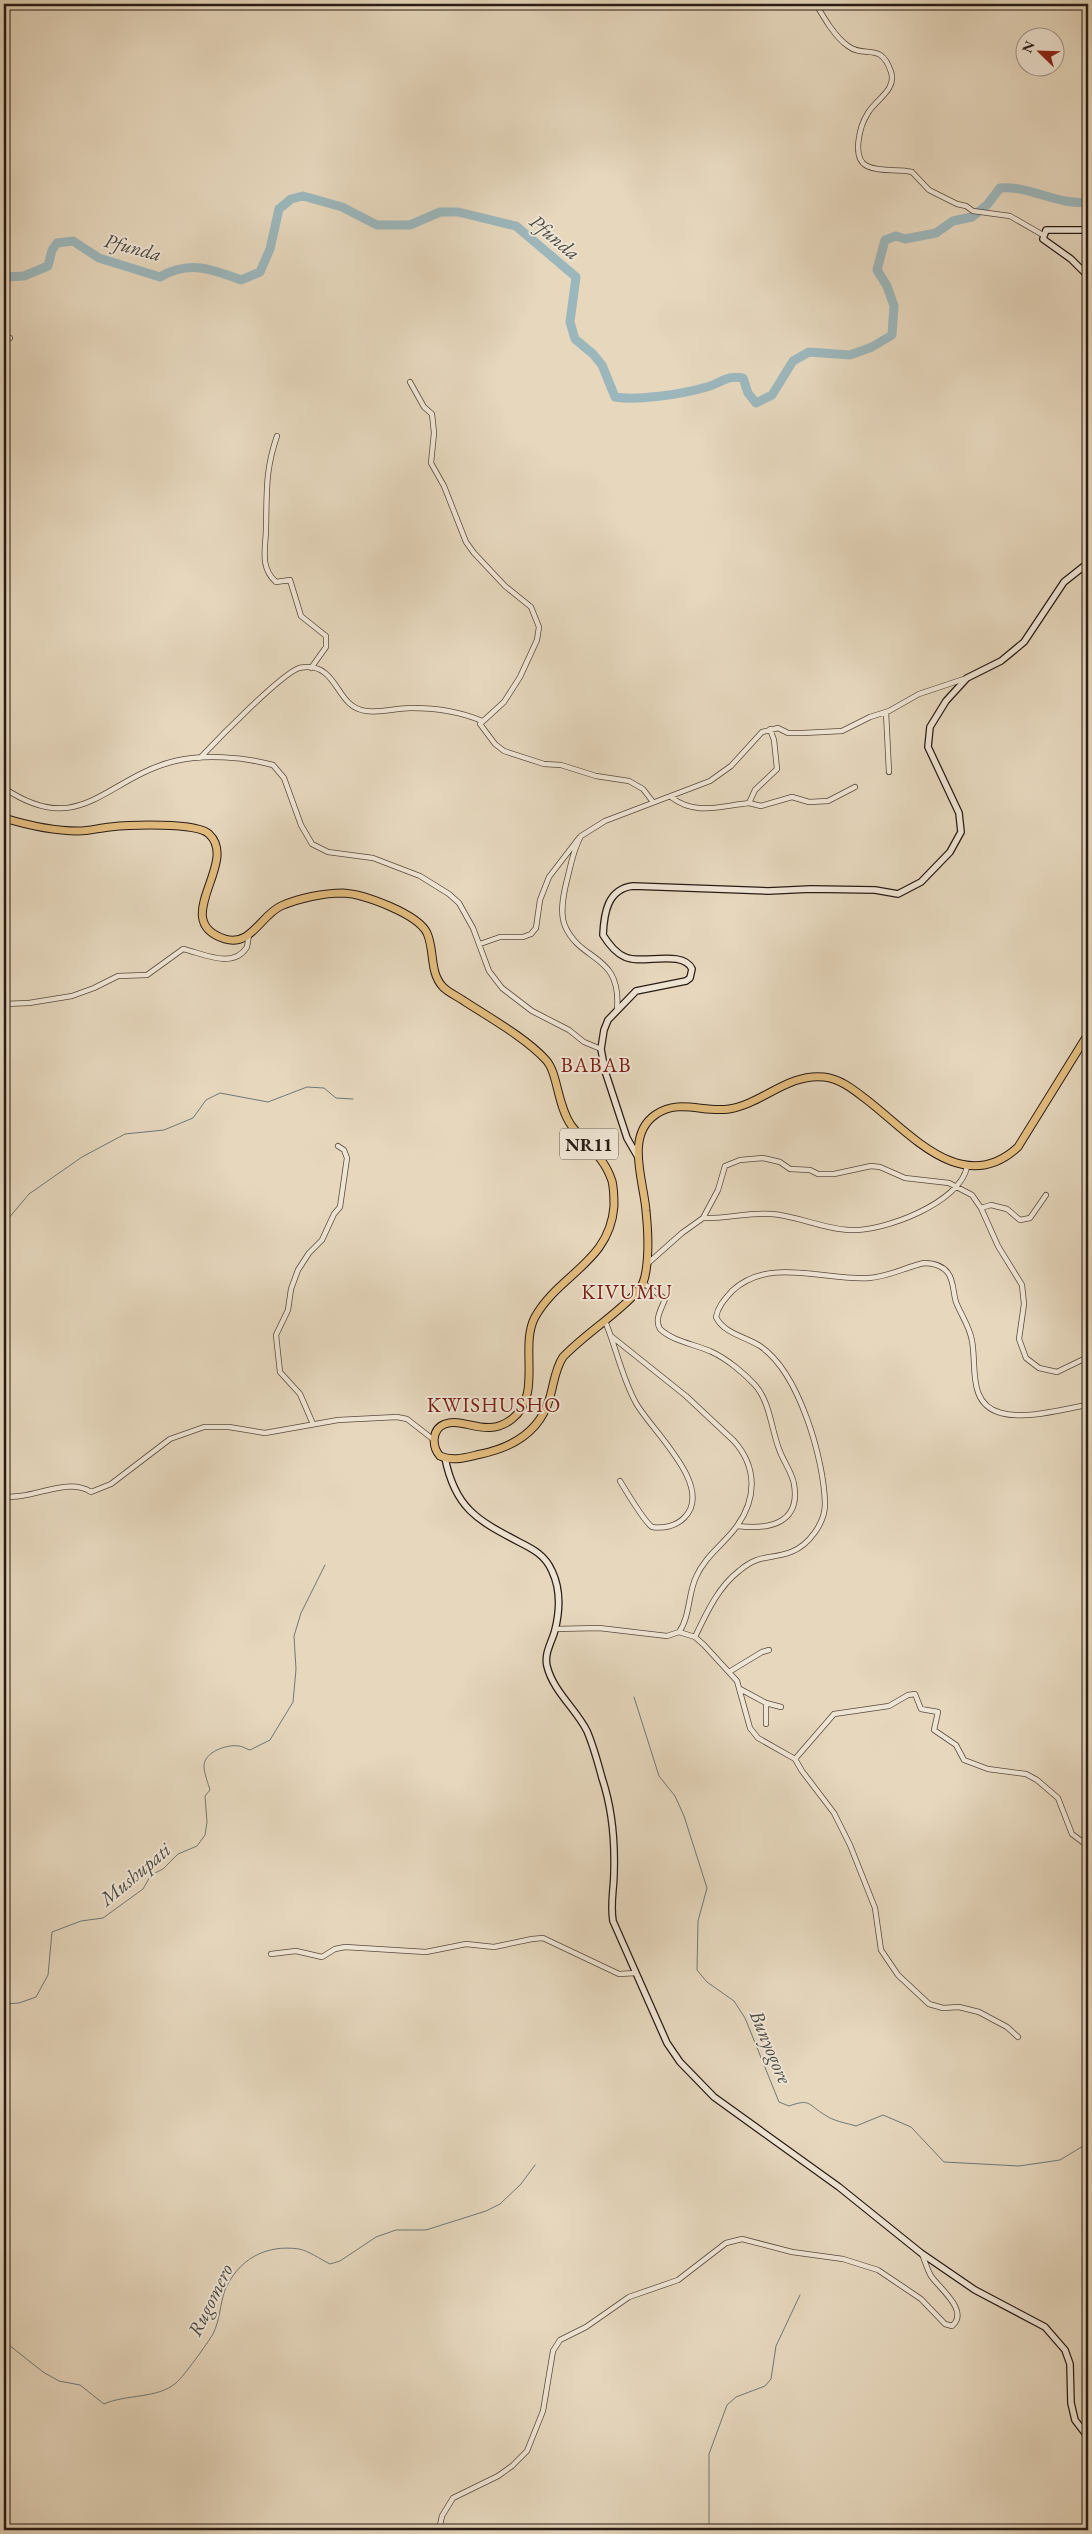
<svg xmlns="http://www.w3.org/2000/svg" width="1092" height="2534" font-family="'EB Garamond',serif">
	<rect width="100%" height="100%" fill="#e6d7bd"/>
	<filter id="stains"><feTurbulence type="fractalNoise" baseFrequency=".004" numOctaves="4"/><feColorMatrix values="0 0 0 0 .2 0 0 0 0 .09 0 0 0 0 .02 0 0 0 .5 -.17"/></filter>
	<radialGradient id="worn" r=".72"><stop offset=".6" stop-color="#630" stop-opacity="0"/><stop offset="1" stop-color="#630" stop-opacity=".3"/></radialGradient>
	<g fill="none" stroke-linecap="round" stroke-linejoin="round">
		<path stroke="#6d7979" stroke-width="1" d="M4,1234L8,1219L29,1194L82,1157L125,1134L164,1130L193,1118L206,1100L220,1093L268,1102L307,1087L324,1088L336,1098L353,1099
			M634,1697L659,1776L675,1796L684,1816L707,1888L698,1921L697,1970L707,1982L734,2001L745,2018L779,2102L789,2106C811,2098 808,2105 825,2115C833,2121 846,2123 856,2126L883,2115L911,2127L944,2162L1019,2166L1060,2160L1088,2143
			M4,2004L19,2003L36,1997L48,1975L52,1932L81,1921L103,1918L143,1889L151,1875L163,1869L178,1854L197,1846L205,1835L207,1822L205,1796L210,1790C208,1783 204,1773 204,1766C204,1752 227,1744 239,1746C242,1746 246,1749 250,1750L270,1740L293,1702L296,1669L294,1636L301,1613L325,1565
			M4,2341L43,2372L59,2381L80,2385L104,2404C126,2394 157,2399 176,2383C184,2376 207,2344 213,2334C220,2320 220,2304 225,2290C238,2260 265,2244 299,2249C309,2251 320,2259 330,2264L340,2261L376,2237L396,2230H426L486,2211L500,2204L521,2184L535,2165
			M709,2530V2454L727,2405L736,2397L765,2386L771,2379L776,2346L800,2295"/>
		<path stroke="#9cb7bc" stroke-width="9" d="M4,277L24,276L48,266L52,250L57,243L73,241L99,258L160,277C189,260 212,269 241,280L260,272L270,249L279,209L291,199L303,196L342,207L377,225H410L440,212H458L516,226L576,277L570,322L575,339L593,354L602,365L615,397C636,401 682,394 703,388C718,385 728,374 743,378L748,393L756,403L772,395L793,361L809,352L850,355L872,347L892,335L894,306L887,286L877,270L885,240L896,236L905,239L936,233L953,221L972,217L987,205L1000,188C1029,185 1058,206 1088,202"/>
		<defs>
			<path id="minor" d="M816,4C824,18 835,37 848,46C865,59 881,41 891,72C897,90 875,100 868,113C860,125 851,158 867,166C881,173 898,168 912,172L929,190L957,204L966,206L973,211L1010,216L1043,235
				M4,338H10
				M410,382L424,407L432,414L434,433L431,463L444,486L466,542L474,553L505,586L531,607L539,627L537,640L520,677L504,702L480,724L495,744L504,751L544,764L561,765L596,776L629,781L643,789L653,802
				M277,436C265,471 267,492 266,528C266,547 259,567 276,582L290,580L301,616L326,636V647L311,668
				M886,712L889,772
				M200,758C217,740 280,675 299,668C308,666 318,667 325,673C340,685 343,708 366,711C381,713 396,708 411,708C436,708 459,711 482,721
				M4,788C81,840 105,778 175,761C205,754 244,757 273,765L284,778L301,825L312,844L328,852L373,858L420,876L449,894L459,903L473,928L489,971L502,988L532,1011L569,1030L584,1042L601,1049
				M671,797C695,816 721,806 749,803L755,790L777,769L774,740L770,729
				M749,803L761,806L792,797L809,802L828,801L855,787
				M480,944L500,937H523L531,934L536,928L540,900L549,877L579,838
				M4,1004L29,1003L72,996L94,988L118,976L147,975L183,949C202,953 233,970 247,947L249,935
				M617,1010C622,953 581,963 565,926C559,912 564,891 568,876C571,863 574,848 581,836L605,821L710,781L731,766L762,732L778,728L788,733H803L842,731L870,717L889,711L919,694L967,678
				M981,1208L991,1205L1007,1209L1020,1220L1030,1218L1046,1195
				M703,1218C726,1219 749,1212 772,1214C798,1216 823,1229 850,1230C883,1232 960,1203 967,1167
				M646,1265L682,1233L703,1218L718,1190L725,1166L740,1160L763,1158L780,1162L790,1169L810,1170L818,1174H834L871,1166L880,1167L905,1178L949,1183L972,1195L981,1208L998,1246L1022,1285L1024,1304L1019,1339L1026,1358L1039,1368L1057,1372L1088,1357
				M643,1283L665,1299C662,1308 654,1319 660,1329C674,1342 695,1344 712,1352C727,1359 744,1373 755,1385C770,1402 771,1428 779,1449C783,1461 792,1472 794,1484C801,1524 768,1530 737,1526
				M605,1321C616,1347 622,1378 636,1403C650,1429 716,1487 684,1518C676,1526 663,1529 652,1527C645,1522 626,1491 620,1481
				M313,1424L300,1394L280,1372L276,1335L288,1310L291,1289L298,1270L309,1253L322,1240L334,1214L340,1207L347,1158L344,1150L338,1146
				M4,1496C31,1501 66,1476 91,1492L111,1484L170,1439L204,1427H229L265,1433L338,1420L397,1417L407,1419L434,1440
				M555,1629L599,1628L667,1636L679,1632C690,1617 688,1594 696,1577C705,1556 724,1544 737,1526C757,1498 757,1467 734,1441L686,1396L611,1336
				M679,1632L695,1637L704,1645L737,1681L750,1728L758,1738L795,1759L802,1771L834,1813L850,1845L875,1908L881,1950L898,1975L929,2004L943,2008L959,2007L979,2012L1007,2027L1018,2037
				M695,1637C706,1614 718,1587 739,1571C760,1553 770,1560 791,1552C809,1545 825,1523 825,1504C824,1459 799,1372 760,1346C746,1337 723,1333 716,1317C718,1306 725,1299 732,1291C769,1256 825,1281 869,1278C888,1277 906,1267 924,1263C934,1263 942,1265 948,1273C954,1281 953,1293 956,1302C961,1315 970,1327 972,1341C977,1366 967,1404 1001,1413C1027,1420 1063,1409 1088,1405
				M729,1672L762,1652L769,1650
				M740,1689L766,1703L781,1707
				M766,1724V1703
				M795,1759L834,1714L889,1706L908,1695L915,1694L921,1709L938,1712L934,1730L956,1745L964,1760L988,1769L1026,1774L1037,1780L1058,1798L1072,1834L1088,1846
				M4,1880V1885
				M271,1954L296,1951L322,1957L335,1949L345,1947L426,1952L466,1944L494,1947L532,1939L543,1938L619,1974L636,1973
				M439,2530L442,2516L453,2498L498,2476L512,2466L527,2451L543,2411L553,2351L560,2340L586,2327L629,2297L678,2280L726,2243L742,2239L792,2252L843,2259L878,2270L921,2299L945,2324L952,2326C970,2311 939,2288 931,2276C927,2269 925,2261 922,2254"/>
			<path id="secondary" d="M1088,230H1046L1043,239L1071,259L1088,276
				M638,1157L627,1138L605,1071L601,1049L604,1030L608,1020L636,991L686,981L690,978L692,969C683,949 641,965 625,957C615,953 608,943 603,935C604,914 607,889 633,886L768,891L811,889L875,890L898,894L921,882L950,852L961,832L959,813L928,747L930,727L946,701L967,678L1001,661L1024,642L1064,582L1088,563
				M445,1458C455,1508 477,1520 519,1542C533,1549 545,1555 552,1571C561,1590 560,1610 555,1630C552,1642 544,1653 547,1666C553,1691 576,1709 587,1731C593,1745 598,1763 602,1778C612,1808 615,1840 614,1872C614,1889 610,1904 613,1921L667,2043L680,2062L714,2097L839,2187L921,2253L975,2290L1045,2327L1065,2350L1070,2364L1071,2403L1075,2420L1088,2437"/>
			<path id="trunk" d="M4,818C27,825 54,831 78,831C89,831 99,828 110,827C129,825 197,822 209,834C240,863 168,921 225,939C251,947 261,915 281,906C299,898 324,893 343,893C364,894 418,914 427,933C435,951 429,972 443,987C449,993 457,996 464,1001C490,1018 526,1038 546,1060C558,1073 557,1105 571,1125C585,1144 604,1156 612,1181C614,1189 614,1197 614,1206C610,1262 559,1274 535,1317C519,1347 543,1395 512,1419C486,1439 465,1417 445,1424C431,1429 432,1447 440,1456C453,1462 467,1457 481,1454C514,1447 541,1430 550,1397C554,1383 555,1369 563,1357C586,1333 615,1316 637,1292C642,1287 645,1278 646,1271C649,1252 648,1230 646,1211C644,1182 625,1136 655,1115C679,1098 703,1113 729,1109C762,1104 788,1073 824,1077C841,1079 854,1090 867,1100C910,1133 963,1198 1018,1147L1088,1034"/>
		</defs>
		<use href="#minor" stroke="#574a3f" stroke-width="6"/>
		<use href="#secondary" stroke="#271b15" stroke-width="8"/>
		<use href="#trunk" stroke="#271b15" stroke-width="9"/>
		<use href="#minor" stroke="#efe5d4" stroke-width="4.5"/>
		<use href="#secondary" stroke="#efe5d4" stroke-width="5.5"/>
		<use href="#trunk" stroke="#e3bc7e" stroke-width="7"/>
	</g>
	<g text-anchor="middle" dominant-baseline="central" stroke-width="4" stroke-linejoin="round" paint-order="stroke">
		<rect fill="#efe5d4" stroke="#63584e" stroke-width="1" x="560" y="1128.5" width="58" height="31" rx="4"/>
		<g font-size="18" font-weight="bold" fill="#271b15">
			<text x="589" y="1144">NR11</text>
		</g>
		<g font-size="20" font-style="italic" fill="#4a4a47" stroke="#efe5d4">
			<text transform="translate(555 237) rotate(40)">Pfunda</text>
			<text transform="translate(133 247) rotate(15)">Pfunda</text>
			<text transform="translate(135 1874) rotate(-40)">Mushupati</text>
			<text transform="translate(771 2047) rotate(67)">Bunyogore</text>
			<text transform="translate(210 2300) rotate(-64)">Rugomero</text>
		</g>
		<g font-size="21" letter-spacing="1" fill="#7a1f14" stroke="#efe5d4">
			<text x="596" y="1064">BABAB</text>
			<text x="627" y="1291">KIVUMU</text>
			<text x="494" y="1404">KWISHUSHO</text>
		</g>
	</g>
	<rect width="1092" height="2534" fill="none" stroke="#e6d7bd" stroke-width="20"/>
	<rect x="5" y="5" width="1082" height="2524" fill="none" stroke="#271b15" stroke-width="2.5"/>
	<rect x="10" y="10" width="1072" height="2514" fill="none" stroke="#271b15"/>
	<g transform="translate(1040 52) rotate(293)"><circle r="24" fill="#efe5d4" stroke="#9f9488"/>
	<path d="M0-4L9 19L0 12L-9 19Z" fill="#8f2418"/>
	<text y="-8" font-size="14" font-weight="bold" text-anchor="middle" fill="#271b15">N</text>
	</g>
	<rect width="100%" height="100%" filter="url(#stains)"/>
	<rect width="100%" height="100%" fill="url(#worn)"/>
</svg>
